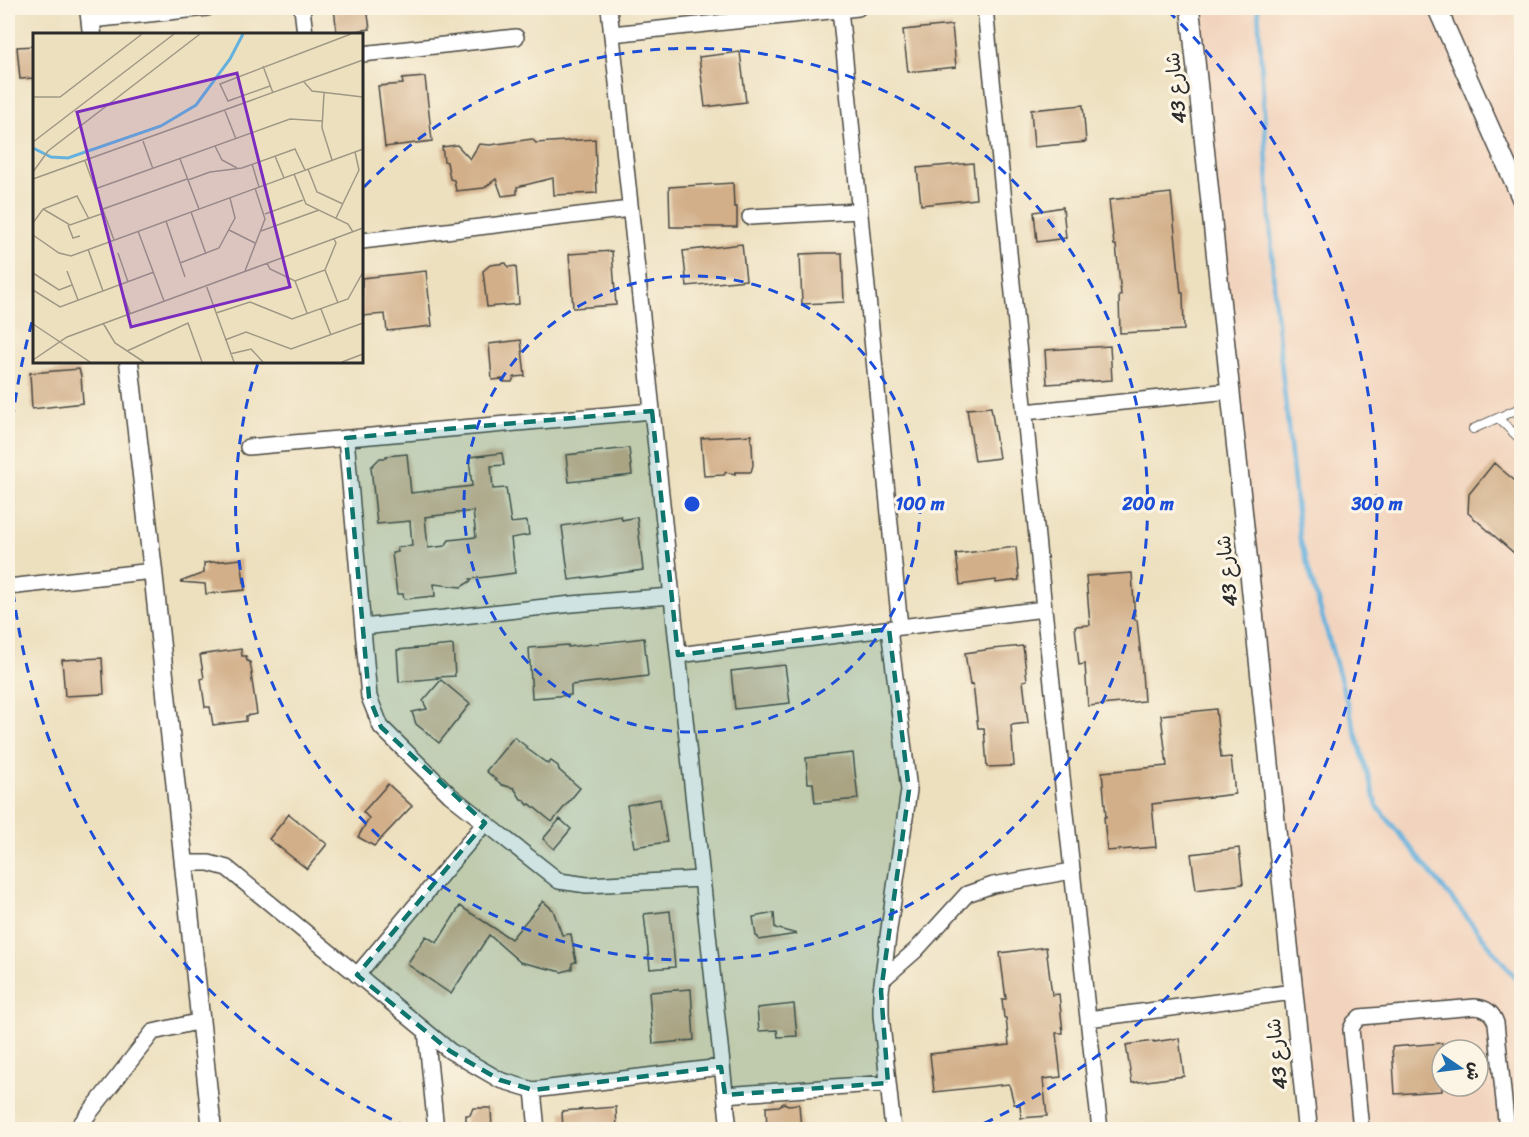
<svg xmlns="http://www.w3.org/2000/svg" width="1529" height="1137" font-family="Sriracha,'Playpen Sans Arabic',sans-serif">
	<rect width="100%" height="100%" fill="#fcf5e5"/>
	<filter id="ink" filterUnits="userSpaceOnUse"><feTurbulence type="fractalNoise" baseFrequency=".0167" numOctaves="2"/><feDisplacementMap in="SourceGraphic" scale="12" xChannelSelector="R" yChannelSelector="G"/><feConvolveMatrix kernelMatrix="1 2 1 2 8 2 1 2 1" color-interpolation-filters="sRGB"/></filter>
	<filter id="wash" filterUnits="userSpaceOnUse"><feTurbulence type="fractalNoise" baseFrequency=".008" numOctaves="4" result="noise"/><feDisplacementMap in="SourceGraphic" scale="24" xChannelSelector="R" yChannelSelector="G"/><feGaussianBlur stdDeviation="1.35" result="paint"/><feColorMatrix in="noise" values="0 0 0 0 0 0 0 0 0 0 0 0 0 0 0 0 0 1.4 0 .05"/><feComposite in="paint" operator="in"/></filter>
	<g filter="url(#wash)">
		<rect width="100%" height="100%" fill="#ede0bf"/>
		<path fill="#f2d4be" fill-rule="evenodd" d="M1190,8H1508L1521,37V1129H1308ZM1442,1050H1478V1086H1442Z"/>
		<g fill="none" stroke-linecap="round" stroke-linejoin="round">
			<path stroke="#64b1dd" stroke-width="4.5" d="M1258,8L1275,304L1300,539L1377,806L1522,986"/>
		</g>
		<g id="blocks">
			<path fill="#d2af89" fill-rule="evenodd" d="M334,8H367L370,29L337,34Z
				M952,25L956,67L908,72L903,30Z
				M34,46V78L20,79L17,47Z
				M740,52L746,102L705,107L699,57Z
				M425,77L432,141L385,147L378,86L403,84L402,79Z
				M1083,105L1086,142L1034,147L1031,110Z
				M532,139L536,143L595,139L597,193L554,195L553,178L517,187V194L502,196L496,179L484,188L456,191L454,180L450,179L447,162L444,161L442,147L457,145L470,159L479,144L490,145Z
				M973,163L976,199L921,205L917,168Z
				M733,183L734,207H737V227H670L669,187Z
				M1171,193L1181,293H1183L1184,330L1120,333L1119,296L1121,295L1116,245H1114L1109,200Z
				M1063,207L1066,238L1037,242L1034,212Z
				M742,244L746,280L687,286L683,251Z
				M612,251L616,305L573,308L569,254Z
				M825,253H842L844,302L802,304L800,254Z
				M506,263L508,267L516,266L519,304L487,307L483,271L490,265Z
				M426,271L432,326L387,331L385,314L362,316V278Z
				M521,340L525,376L514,377L512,382H504L503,379L492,380L489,344Z
				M1110,346L1112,380L1047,384L1045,350Z
				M79,369L81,376L83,403L32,409L30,373Z
				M991,407L999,458L975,461L967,409Z
				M752,435L751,441L752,444L753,465L751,472H735V474L726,472L724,475L704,476L701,438Z
				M629,448L632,475L569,482L566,455Z
				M502,453L504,465L491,466L493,489L506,488L511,523L527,521L529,535L511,538L515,573L470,579L471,581L461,587L434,584L435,596L404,599L403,594H397L392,553L398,552L397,547L412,546L410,521L377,524L371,467L380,458H386V456L407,454L411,493L472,486L469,457ZM473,511L476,537L449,540L445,546L428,548L425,517Z
				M1494,463L1521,486V559L1468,513L1469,494Z
				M621,516L622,520L637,517L643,570L569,580L562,526Z
				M1016,547L1019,580L996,583V580L960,585L956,554Z
				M241,559L245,590L206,594L205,584L180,582L204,573V563Z
				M1132,573L1135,620H1137L1141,658L1144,701L1088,706L1085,664L1079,665L1075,626L1090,625L1086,576Z
				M644,638L648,676L571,685V695L532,698L529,648L568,645V647Z
				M453,645L455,676L437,677L439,678L399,682L397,650Z
				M1023,646L1027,680L1023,681L1028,723L1011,725L1014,766L987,767L984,728H978L973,684L970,685L965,653L992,649Z
				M241,649L242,656H246L247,661L250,662L252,674H251L257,714L246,716V721L213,725L210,707H205L201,679L204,678L200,655Z
				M102,658L104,694L65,696L62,660Z
				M785,665L790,703L735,709L731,671Z
				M441,680L470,704L439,743L416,724L412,712L427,709L423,701Z
				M1216,709L1221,758L1231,757L1235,794L1152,804L1156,847L1107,851L1104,817H1106L1102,772L1167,766L1161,715Z
				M514,737L527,747L526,748L548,764L551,761L558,766L559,770L580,788L552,822L530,804L528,805L524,800L521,799L514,788L502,785L486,771Z
				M853,753L858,799L815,803L813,783H808L806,758Z
				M388,784L412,806L374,846L358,837L369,818L363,812Z
				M660,799L667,842L634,847L627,805Z
				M289,814L327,844L307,869L269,839Z
				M560,819L571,829L554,849L543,839Z
				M1239,848L1243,884L1196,890L1191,854Z
				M543,901L553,910L562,935L571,934L576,962L572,963V969L562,972L520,962L489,935L451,994L407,964L426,936L437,943L460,906L511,939Z
				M670,911L675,967L650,969L644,914Z
				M774,913L775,928L797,934L759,940L758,937L756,936L753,917Z
				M1046,947L1052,995L1059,994L1063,1033H1056L1061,1077L1043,1079L1047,1116L1021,1118L1020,1105L1014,1104L1009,1084L934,1092L930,1054L1009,1045L1006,1018H1004L1002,999H1006L1000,953Z
				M691,989L694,1040L653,1044L649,992Z
				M794,1004L797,1036L778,1037L777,1030L759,1031L757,1008Z
				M1179,1038L1184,1076L1132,1083L1126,1045L1154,1041V1042Z
				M1442,1043V1091L1395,1094L1392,1047Z
				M784,1103L788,1105L799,1104L801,1130H767L766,1107L779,1106Z
				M616,1107L617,1130H563L562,1111Z
				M473,1108H491L492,1130H466V1115H470Z"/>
		</g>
	</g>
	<g filter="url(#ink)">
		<use href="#blocks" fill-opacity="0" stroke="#484641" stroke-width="1.5"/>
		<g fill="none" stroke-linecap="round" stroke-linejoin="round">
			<defs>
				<path id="service" d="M1498,418L1522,441
					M1473,429L1522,407"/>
				<path id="minor" d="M302,8L305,34
					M609,8L729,1130
					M985,8L1044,609L1100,1130
					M840,9L900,627
					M91,20L207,8
					M612,34L858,8
					M362,54L516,37
					M750,217L859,211
					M362,241L630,209
					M1025,412L1230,391
					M346,438L369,697L381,727L450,795L559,881L587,885L701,879
					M248,447L652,411
					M8,587L153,571
					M363,627L572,604L671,596
					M889,629L909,790L889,929L881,991V1015L893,1130
					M678,655L1044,609
					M184,863H209L227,868L450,1051L500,1080L533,1090L721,1067
					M357,975L485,823
					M883,979L916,950L967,894L993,885L1072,871
					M1088,1019L1293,992
					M426,1031L436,1130
					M533,1090L537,1130
					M725,1095L888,1083
					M76,1130L153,1032L201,1021
					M1361,1130L1351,1029L1354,1023L1360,1017L1475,1007C1486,1008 1492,1012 1496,1023L1507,1130"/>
				<path id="tertiary" d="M89,8L92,34
					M1190,8L1308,1130
					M1437,8L1522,200
					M129,362L153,571L212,1130"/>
			</defs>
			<use href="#service" stroke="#484641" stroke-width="10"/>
			<use href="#minor" stroke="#484641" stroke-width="18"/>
			<use href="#tertiary" stroke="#484641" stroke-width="21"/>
			<use href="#service" stroke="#fff" stroke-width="8"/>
			<use href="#minor" stroke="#fff" stroke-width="15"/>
			<use href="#tertiary" stroke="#fff" stroke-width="18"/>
		</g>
	</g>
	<path fill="#0f766e" fill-opacity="0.2" stroke="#0f766e" stroke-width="4.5" stroke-dasharray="12 8" stroke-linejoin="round" d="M652,411L678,655L889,629L909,790L881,991L888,1083L725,1095L721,1067L533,1090L500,1080L450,1051L357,975L485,823L381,727L369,697L346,438Z"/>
	<g fill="none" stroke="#1d4ed8" stroke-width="3" stroke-dasharray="10 8">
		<circle cx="692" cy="504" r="228"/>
		<path d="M364 187A456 456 0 1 1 258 363"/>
		<path d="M408 1127A685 685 0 0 1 8 534M8 474A685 685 0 0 1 34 315M1168 11A685 685 0 0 1 976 1127"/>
	</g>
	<g text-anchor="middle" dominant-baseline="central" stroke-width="6" stroke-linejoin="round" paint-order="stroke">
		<g font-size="20" fill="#2b2b2b" stroke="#fcf5e5">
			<text transform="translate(1176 88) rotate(-96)">شارع 43</text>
			<text transform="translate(1227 571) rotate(-96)">شارع 43</text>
			<text transform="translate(1277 1054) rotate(-96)">شارع 43</text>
		</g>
	</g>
	<g transform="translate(33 33)">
		<rect width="330" height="330" fill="#ede0bf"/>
		<path fill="none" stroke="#64b1dd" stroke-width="3" d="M0,115L18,124L35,125L128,93L163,72L197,26L210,1"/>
		<path fill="none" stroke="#9f9884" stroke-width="1.5" d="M230,33L240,60M271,49L279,58L330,64M237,53L195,68L187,51L318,1M291,60L289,95L299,127M0,64H27L109,1M192,78L203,106M110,108L120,136M0,109L141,1M182,113L189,127L204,135M242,123L251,145M147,126L166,176M52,128L81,207M219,131L226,154M275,136L284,159L310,171M0,139L15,118L167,1M261,141L273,171L315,191L320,199M0,146L330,27M155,147L177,139L209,135L262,116L272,137M62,156L257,86L289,88M10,176L37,192L71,180M70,176L154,146M158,179L173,221M232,181L270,167M303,185L326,137L322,119M133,188L152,244M0,190L10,176L44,163L56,186M35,192L40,205L47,203M196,197L222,210M105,198L131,268M228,198L286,177M0,202L26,220L38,223L330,116M55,216L70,258M85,220L95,249M147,230L186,215L202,185L197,165M234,230L237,236L262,248L292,237L303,210L301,206M292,237L305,270M34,238L45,267M212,238L232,186L222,155M0,240L26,257L39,252M262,248L274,280M87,252L97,280M173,252L201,329M0,257L27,274L121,239M288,276L298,302M183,280L217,269L259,286L315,266L330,239M70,290L82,310L111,329M0,291L57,329M192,307L213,299L258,316L330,290M94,318L155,290L169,329M197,321L218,316L230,329M0,327L34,304L330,195M309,329L330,321"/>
		<path fill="#7b2cbf" fill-opacity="0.15" stroke="#7b2cbf" stroke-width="3" d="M204,40L257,254L98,294L44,79Z"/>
		<rect width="330" height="330" fill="none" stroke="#2b2b2b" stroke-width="3"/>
	</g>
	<circle cx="692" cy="504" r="9" fill="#1d4ed8" stroke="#fcf5e5" stroke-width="3"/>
	<g font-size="18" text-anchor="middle" font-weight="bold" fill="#1d4ed8" stroke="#fcf5e5" stroke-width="6" stroke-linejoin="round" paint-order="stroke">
		<text x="920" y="510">100 m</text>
		<text x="1148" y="510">200 m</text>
		<text x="1377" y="510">300 m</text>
	</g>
	<rect width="1529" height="1137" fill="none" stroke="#fcf5e5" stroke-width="30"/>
	<g transform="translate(1460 1068) rotate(104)"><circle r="28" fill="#fcf5e5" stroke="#a8a49b" stroke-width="1.5"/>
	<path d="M0-4.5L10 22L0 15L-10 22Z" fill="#1f6fb2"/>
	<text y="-9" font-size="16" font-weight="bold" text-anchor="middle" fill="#2b2b2b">ش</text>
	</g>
</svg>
